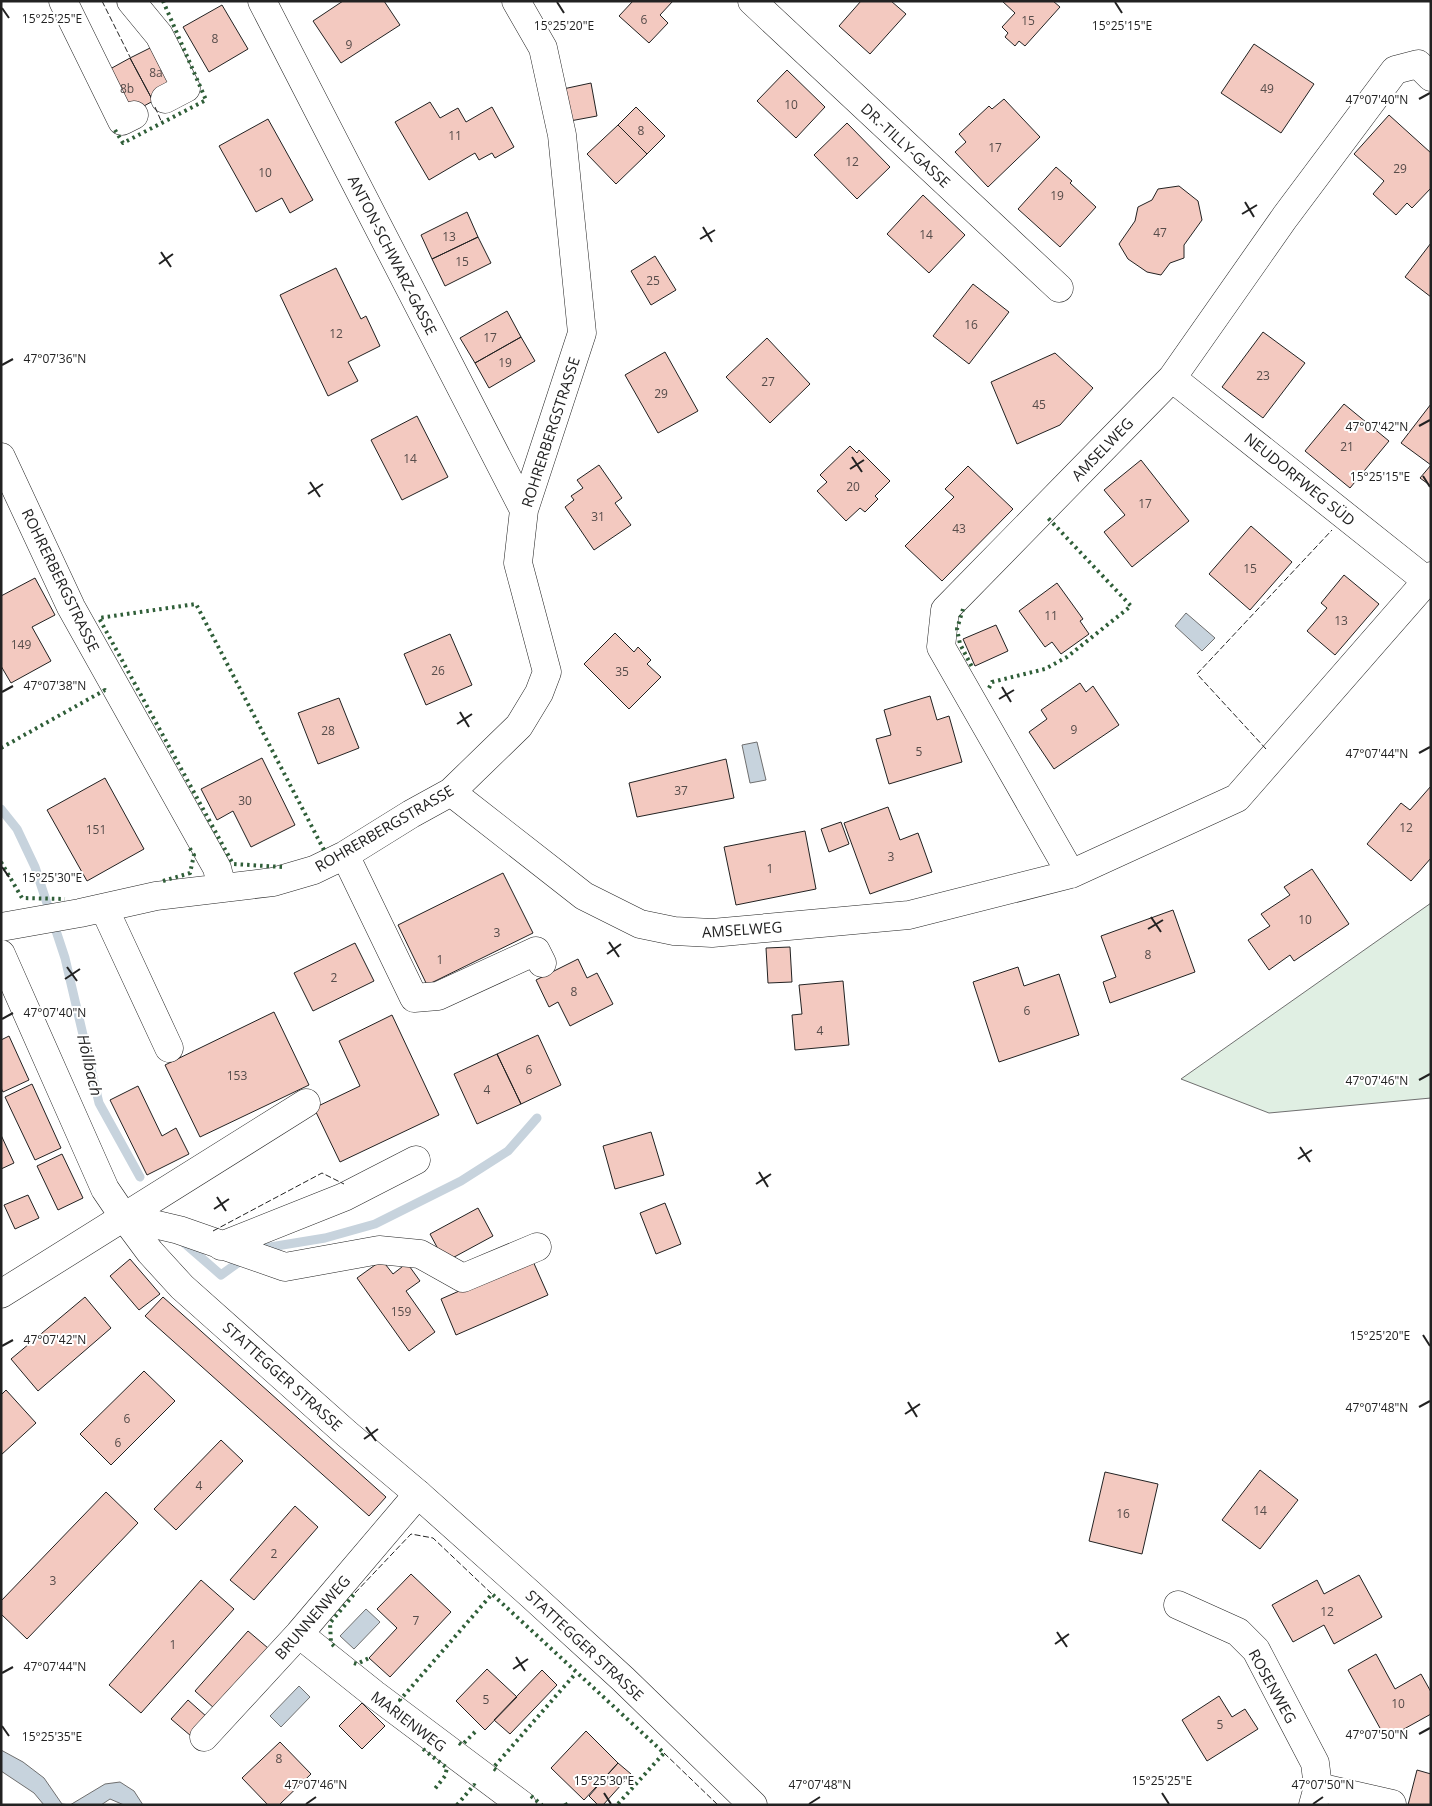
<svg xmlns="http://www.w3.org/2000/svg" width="1432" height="1806" font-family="'Open Sans',sans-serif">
	<rect width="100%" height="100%" fill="#fff"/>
	<path fill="#e0efe3" stroke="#6f6f6f" d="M1431,903V1098L1269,1113L1181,1079Z"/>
	<path fill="#c7d3dd" stroke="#6f6f6f" d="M1186,613L1215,638L1202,651L1175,626Z
		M757,742L766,780L750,783L742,745Z
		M366,1609L380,1622L354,1649L340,1636Z
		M299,1686L310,1697L281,1727L270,1716Z
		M1,1750L23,1762L44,1778L62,1804L70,1805H44L34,1793L1,1771Z
		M120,1782L134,1791L143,1805H124L110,1799L101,1805H70L105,1784Z"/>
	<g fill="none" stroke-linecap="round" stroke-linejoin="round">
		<path stroke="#c7d3dd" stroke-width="9" d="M1,809L17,829L35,867L65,958L99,1103L140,1177
			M182,1241L221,1275L246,1257
			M258,1249L325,1238L375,1224L461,1181L508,1151L537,1118"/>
	</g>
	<path fill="#f3c9c0" stroke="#222" d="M343,1H384L400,25L341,63L313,21Z
		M633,1H673L660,15L668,23L649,43L619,16Z
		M861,1H891L906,14L870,54L839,26Z
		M1002,1H1053L1060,7L1025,46L1019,41L1015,46L1005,37L1008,33L1002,27L1015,13Z
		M222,5L248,49L209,72L183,27Z
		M160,43L182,86L153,101L130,58Z
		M1254,44L1314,84L1281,133L1221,93Z
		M130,58L153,101L124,117L101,74Z
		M787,70L825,107L796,138L757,101Z
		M591,83L597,116L570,121L563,89Z
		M1004,99L1040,137L988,187L955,152L966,142L959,134L989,106L992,109Z
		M430,102L440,118L458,108L466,122L492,107L514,147L495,158L492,153L479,160L475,153L429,180L395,122Z
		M636,107L665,136L647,154L618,125Z
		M1389,115L1431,153V188L1412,208L1407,203L1396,215L1373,194L1384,181L1354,154Z
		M268,119L313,200L290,213L282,198L256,212L219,146Z
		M847,123L890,167L857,199L814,155Z
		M618,125L647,154L616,184L587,154Z
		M1056,167L1072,181L1070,183L1096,207L1060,247L1018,209Z
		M1179,186L1198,201L1202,220L1184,245V258L1170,263L1161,275L1147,272L1128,259L1119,244L1135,221L1138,207L1152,200L1158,189Z
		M923,195L965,235L929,273L887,234Z
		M467,212L478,237L432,259L421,235Z
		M478,237L491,263L445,286L432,259Z
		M1431,243V297L1405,277Z
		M655,256L676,290L651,305L631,271Z
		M336,268L361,319L366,316L380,346L348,362L358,381L328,396L280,295Z
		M973,284L1009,312L969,364L933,336Z
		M507,311L521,337L475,363L460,338Z
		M1263,332L1305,363L1263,418L1222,387Z
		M521,337L535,361L489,388L475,363Z
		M767,338L810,384L770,423L726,377Z
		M665,352L698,411L658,433L625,375Z
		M1055,353L1093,388L1060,425L1017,444L991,382Z
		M1344,404L1389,441L1350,488L1305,451Z
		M1431,404V486L1420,478L1431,465L1401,443Z
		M417,416L448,477L402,500L371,440Z
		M850,446L857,453L859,450L890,481L875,496L878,499L865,512L860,508L846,521L817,491L827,482L820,475Z
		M1141,460L1189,521L1132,567L1104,532L1125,515L1104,490Z
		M599,465L622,498L615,503L631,525L594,550L565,507L574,500L571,496L583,488L577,480Z
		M968,466L1013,509L942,581L905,546L954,497L945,489Z
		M1251,526L1292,562L1250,610L1209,574Z
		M1344,575L1379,604L1335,655L1307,631L1327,608L1321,603Z
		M35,578L55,615L32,627L51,661L11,683L1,666V596Z
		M1057,583L1083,619L1080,621L1089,634L1061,654L1052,642L1045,647L1019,611Z
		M996,625L1008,651L975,666L963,639Z
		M615,633L634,652L638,647L651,660L647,664L661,677L629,709L584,664Z
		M450,634L472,685L426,705L404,654Z
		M1080,683L1086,692L1093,686L1119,725L1054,769L1029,732L1047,719L1041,710Z
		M930,696L937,720L949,716L962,762L889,784L876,739L891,735L884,710Z
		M339,698L359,748L318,764L298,713Z
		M262,758L295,825L251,847L233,811L217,820L201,789Z
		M726,759L734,798L637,817L629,783Z
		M105,778L144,849L87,881L47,810Z
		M1431,786V858L1411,881L1367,844L1401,803L1410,810Z
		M888,807L900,840L918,833L932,872L870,894L844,823Z
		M841,822L849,844L829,852L821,829Z
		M805,831L816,889L736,905L724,847Z
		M1312,869L1349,924L1294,961L1290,955L1269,970L1248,940L1270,926L1261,914L1290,895L1284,887Z
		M503,873L533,933L427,985L398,925Z
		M1173,910L1195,972L1110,1003L1103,982L1116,977L1101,936Z
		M355,943L374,981L313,1011L294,973Z
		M790,947L792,982L768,983L766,948Z
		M578,959L587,978L597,973L613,1004L570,1026L558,1002L549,1007L536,980Z
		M1018,967L1024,986L1059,974L1079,1035L999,1062L973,982Z
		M843,981L849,1045L795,1050L792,1015L802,1014L799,985Z
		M274,1012L309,1085L200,1137L165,1065Z
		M392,1015L439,1115L340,1162L314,1108L360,1086L339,1041Z
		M538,1035L561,1085L521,1104L497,1054Z
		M9,1036L29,1080L3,1092L1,1088V1040Z
		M497,1054L521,1104L477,1124L454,1074Z
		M32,1084L61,1148L35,1160L5,1097Z
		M138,1086L162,1136L176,1128L189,1154L147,1175L110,1100Z
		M651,1132L664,1175L615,1189L603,1146Z
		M1,1135L14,1163L1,1169Z
		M62,1154L83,1198L58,1210L37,1166Z
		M28,1195L39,1218L15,1229L4,1205Z
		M665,1203L681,1244L656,1254L640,1213Z
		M478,1208L493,1236L445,1262L430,1234Z
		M130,1259L160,1294L139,1310L110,1276Z
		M532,1259L548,1295L456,1335L441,1299Z
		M382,1260L393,1274L407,1263L420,1281L406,1291L435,1332L409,1351L357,1278Z
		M85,1297L111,1328L38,1391L11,1359Z
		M163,1297L386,1497L369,1516L145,1316Z
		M144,1371L175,1401L111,1465L80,1434Z
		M6,1390L36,1423L1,1455V1395Z
		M221,1440L243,1461L176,1530L154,1509Z
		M1260,1470L1298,1500L1260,1549L1222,1520Z
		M1105,1472L1158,1484L1142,1554L1089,1541Z
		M106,1492L138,1523L27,1639L1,1614V1601Z
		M295,1506L318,1527L254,1600L230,1580Z
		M411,1574L451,1612L390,1677L369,1658L397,1628L377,1609Z
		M1359,1575L1382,1617L1334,1644L1324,1625L1293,1642L1272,1605L1317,1580L1324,1594Z
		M201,1580L234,1609L141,1713L109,1685Z
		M248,1631L268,1648L215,1709L195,1691Z
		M1376,1654L1395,1689L1421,1674L1431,1692V1714L1386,1739L1348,1670Z
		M487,1669L517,1697L485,1730L456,1701Z
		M542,1670L557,1685L510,1734L494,1720Z
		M1219,1696L1232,1717L1245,1709L1258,1729L1207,1761L1182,1720Z
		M188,1700L207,1717L191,1736L171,1719Z
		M362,1703L385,1726L362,1749L339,1726Z
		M586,1731L618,1763L584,1800L551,1768Z
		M280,1742L311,1774L279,1805H268L242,1778Z
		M618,1763L631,1774L603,1805H598L589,1796Z
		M1417,1770L1431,1774V1805H1408Z"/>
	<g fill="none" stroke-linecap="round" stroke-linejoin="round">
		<defs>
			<path id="minor" d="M63,1L122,121L134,115
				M131,1L159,35L186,88L165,99
				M262,1L524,510
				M752,1L1059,288
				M1172,378L1427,581
				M1,457L71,607L217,868L222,888
				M451,792L584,896L640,924L674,931L712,933L909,915L1071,874L1237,798L1431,576
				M345,855L414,998L438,996L536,951L542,963
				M1071,874L941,647L945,610L1172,378L1285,217L1395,70L1418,64L1431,77
				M104,908L169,1048
				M1,927L80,913L156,896L273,882L314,870L345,855L411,814L451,792L519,726L539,693L547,672L518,563L524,510L582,333L562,135L543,48L516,1
				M124,1217L179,1230L285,1267L379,1250L420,1254L463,1278L537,1247
				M221,1246L344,1197L416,1160
				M1,1294L306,1103
				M1178,1605L1238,1632L1256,1650L1315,1763L1318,1787L1313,1805
				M299,1634L374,1694L522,1805
				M204,1737L299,1634L418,1494
				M1318,1787L1392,1804"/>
			<path id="major" d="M1,954L105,1189L124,1217L150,1252L182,1287L347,1434L418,1494L530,1594L623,1679L753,1805"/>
		</defs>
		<use href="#minor" stroke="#222" stroke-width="29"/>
		<use href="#major" stroke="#222" stroke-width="29"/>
		<use href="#minor" stroke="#fff" stroke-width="28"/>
		<use href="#major" stroke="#fff" stroke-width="28"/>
		<path stroke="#2f5e38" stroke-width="4" stroke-dasharray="2.5 4" stroke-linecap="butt" d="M115,130L123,143L206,100L163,1
			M963,609L957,629L960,644L972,667
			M989,688L992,682L1045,669L1067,657L1131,606L1048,518
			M1,748L105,690L106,691
			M1,862L22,898L65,899
			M282,867L233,864L99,618L196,604L325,852
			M163,881L190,873L194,855L189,847
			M334,1646L331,1643L330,1623L355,1593
			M354,1663L357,1664L369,1658
			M401,1701L400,1700L492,1594L664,1753L617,1805
			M459,1743L462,1745L477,1730
			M423,1749L447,1768L445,1776L434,1790
			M496,1770L493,1768L576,1673
			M531,1796L542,1805
			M565,1803L566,1805
			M457,1805L474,1785L475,1786"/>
		<path stroke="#222" stroke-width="1" stroke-dasharray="6 2.5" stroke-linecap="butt" d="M102,1L130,57
			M155,107L162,123
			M1266,749L1197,674L1332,530
			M213,1231L322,1173L344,1184
			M355,1593L411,1534L433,1538L492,1594
			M664,1753L718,1805"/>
	</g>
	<path fill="none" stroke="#222" stroke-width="2" d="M557,2L564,13M1115,2L1122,13M2,8L9,18M1419,99L1430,93M1245,202L1254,217M1242,214L1257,205M703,227L712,242M700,239L715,230M161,252L171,267M159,264L173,254M2,365L13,359M1419,426L1430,420M852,457L862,472M850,469L864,460M1423,476L1430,487M310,482L320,497M308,494L323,484M1002,687L1011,702M2,692L13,686M999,699L1014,690M460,712L469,727M457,724L472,714M1419,753L1430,747M2,867L9,877M1151,917L1161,932M1148,929L1163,920M609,942L619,957M607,954L621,944M67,967L77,981M65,979L80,969M2,1019L13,1013M1419,1080L1430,1074M1300,1147L1310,1162M1298,1159L1312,1150M759,1172L768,1187M756,1184L771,1174M217,1197L226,1211M214,1209L229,1199M1423,1335L1430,1346M2,1346L13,1340M908,1402L917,1417M1419,1407L1430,1401M905,1414L920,1404M366,1427L376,1441M364,1439L378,1429M1057,1632L1067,1647M1055,1644L1069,1634M516,1657L525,1671M513,1669L528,1659M2,1673L13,1667M2,1726L9,1736M1419,1734L1430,1728M604,1793L611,1804M1162,1793L1169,1804M306,1804L316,1797M809,1804L820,1797M1313,1804L1323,1797"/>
	<g text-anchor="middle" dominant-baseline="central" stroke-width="4" stroke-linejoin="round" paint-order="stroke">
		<g font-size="12" fill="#564c4a">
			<text x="644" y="19">6</text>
			<text x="1028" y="20">15</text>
			<text x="215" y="38">8</text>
			<text x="349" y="44">9</text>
			<text x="156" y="72">8a</text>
			<text x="127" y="88">8b</text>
			<text x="1267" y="88">49</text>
			<text x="791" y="104">10</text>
			<text x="641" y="130">8</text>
			<text x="455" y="135">11</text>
			<text x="995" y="147">17</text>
			<text x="852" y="161">12</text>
			<text x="1400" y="168">29</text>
			<text x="265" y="172">10</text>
			<text x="1057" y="195">19</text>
			<text x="1160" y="232">47</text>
			<text x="926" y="234">14</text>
			<text x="449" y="236">13</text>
			<text x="462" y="261">15</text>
			<text x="653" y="280">25</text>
			<text x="971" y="324">16</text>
			<text x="336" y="333">12</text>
			<text x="490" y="337">17</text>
			<text x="505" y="362">19</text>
			<text x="1263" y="375">23</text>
			<text x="768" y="381">27</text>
			<text x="661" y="393">29</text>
			<text x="1039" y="404">45</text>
			<text x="1347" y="446">21</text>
			<text x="410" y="458">14</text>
			<text x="853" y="486">20</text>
			<text x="1145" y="503">17</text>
			<text x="598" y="516">31</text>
			<text x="959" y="528">43</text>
			<text x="1250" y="568">15</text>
			<text x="1051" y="615">11</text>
			<text x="1341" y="620">13</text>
			<text x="21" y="644">149</text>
			<text x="438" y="670">26</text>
			<text x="622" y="671">35</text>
			<text x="1074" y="729">9</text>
			<text x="328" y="730">28</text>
			<text x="919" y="751">5</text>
			<text x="681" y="790">37</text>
			<text x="245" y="800">30</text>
			<text x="1406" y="827">12</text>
			<text x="96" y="829">151</text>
			<text x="891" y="856">3</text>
			<text x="770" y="868">1</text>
			<text x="1305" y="919">10</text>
			<text x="497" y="932">3</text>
			<text x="1148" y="954">8</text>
			<text x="440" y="959">1</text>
			<text x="334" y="977">2</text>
			<text x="574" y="991">8</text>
			<text x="1027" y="1010">6</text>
			<text x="820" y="1030">4</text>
			<text x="529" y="1069">6</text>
			<text x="237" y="1075">153</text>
			<text x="487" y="1089">4</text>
			<text x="401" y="1311">159</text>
			<text x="127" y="1418">6</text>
			<text x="118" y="1442">6</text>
			<text x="199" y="1485">4</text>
			<text x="1260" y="1510">14</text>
			<text x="1123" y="1513">16</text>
			<text x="274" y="1553">2</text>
			<text x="53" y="1580">3</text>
			<text x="1327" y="1611">12</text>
			<text x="416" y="1620">7</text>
			<text x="173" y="1644">1</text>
			<text x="486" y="1699">5</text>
			<text x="1398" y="1703">10</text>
			<text x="1220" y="1724">5</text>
			<text x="279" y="1758">8</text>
		</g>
		<g font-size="15" fill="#222" stroke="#fff">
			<text transform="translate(906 145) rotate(43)">DR.-TILLY-GASSE</text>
			<text transform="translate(393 255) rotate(63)">ANTON-SCHWARZ-GASSE</text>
			<text transform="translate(550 432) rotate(-72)">ROHRERBERGSTRASSE</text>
			<text transform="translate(1102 449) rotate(-46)">AMSELWEG</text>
			<text transform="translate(1300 479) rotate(39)">NEUDORFWEG SÜD</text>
			<text transform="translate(61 580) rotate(64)">ROHRERBERGSTRASSE</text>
			<text transform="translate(384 828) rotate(-30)">ROHRERBERGSTRASSE</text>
			<text transform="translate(742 929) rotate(-4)">AMSELWEG</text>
			<text transform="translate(283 1376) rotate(42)">STATTEGGER STRASSE</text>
			<text transform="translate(312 1617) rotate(-49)">BRUNNENWEG</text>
			<text transform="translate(585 1645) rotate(43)">STATTEGGER STRASSE</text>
			<text transform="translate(1273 1686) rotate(61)">ROSENWEG</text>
			<text transform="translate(409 1721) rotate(37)">MARIENWEG</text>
		</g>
		<g font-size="16" font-style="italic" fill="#222" stroke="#fff">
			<text transform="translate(90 1065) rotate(77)">Höllbach</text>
		</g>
	</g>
	<g font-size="12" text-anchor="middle" fill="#222" stroke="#fff" stroke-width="4" stroke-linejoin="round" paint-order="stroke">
		<text x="52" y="23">15°25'25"E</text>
		<text x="564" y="30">15°25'20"E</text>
		<text x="1122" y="30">15°25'15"E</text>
		<text x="1377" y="104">47°07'40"N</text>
		<text x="55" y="363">47°07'36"N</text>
		<text x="1377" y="431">47°07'42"N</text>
		<text x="1380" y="481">15°25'15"E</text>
		<text x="55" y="690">47°07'38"N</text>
		<text x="1377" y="758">47°07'44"N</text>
		<text x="52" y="882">15°25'30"E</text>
		<text x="55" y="1017">47°07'40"N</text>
		<text x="1377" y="1085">47°07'46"N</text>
		<text x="1380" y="1340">15°25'20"E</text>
		<text x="55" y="1344">47°07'42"N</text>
		<text x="1377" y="1412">47°07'48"N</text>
		<text x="55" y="1671">47°07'44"N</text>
		<text x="1377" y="1739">47°07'50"N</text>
		<text x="52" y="1741">15°25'35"E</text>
		<text x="604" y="1785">15°25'30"E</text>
		<text x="1162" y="1785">15°25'25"E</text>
		<text x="316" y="1789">47°07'46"N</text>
		<text x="820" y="1789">47°07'48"N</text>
		<text x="1323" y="1789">47°07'50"N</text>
	</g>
	<rect width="1432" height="1806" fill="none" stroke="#222222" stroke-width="5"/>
</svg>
